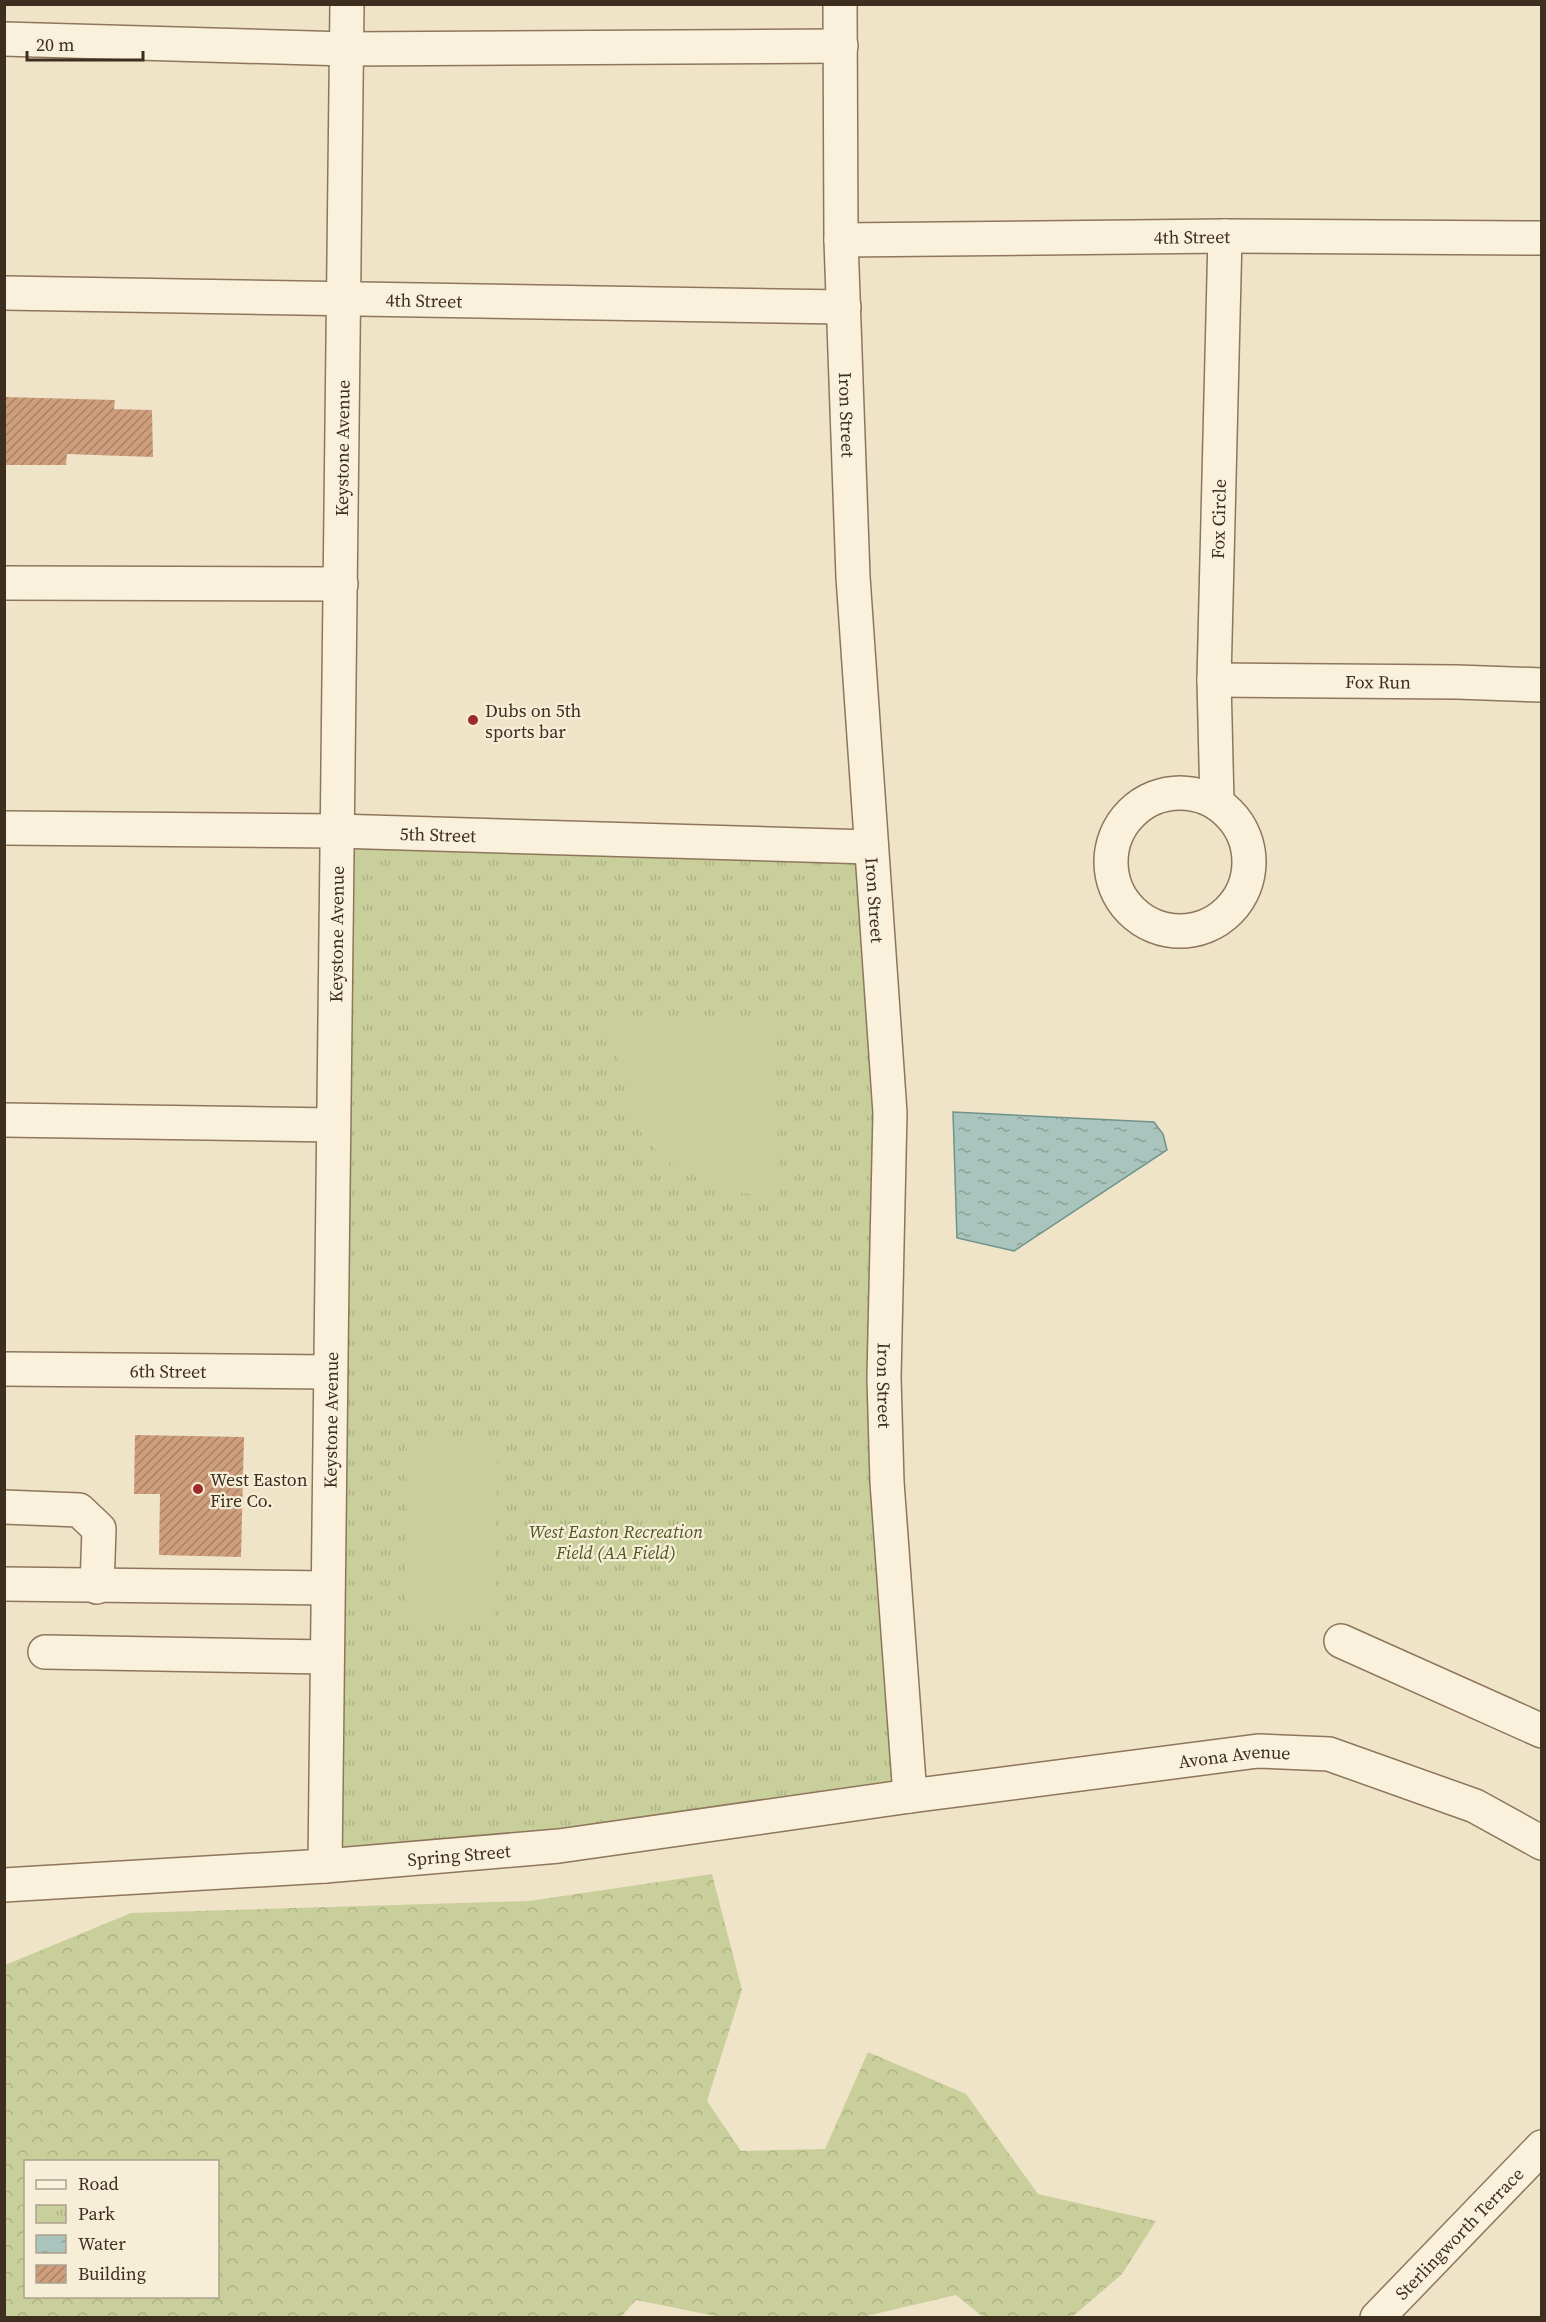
<svg xmlns="http://www.w3.org/2000/svg" width="1546" height="2322" font-family="'Source Serif 4',serif">
	<defs>
		<pattern id="forest-crowns" width="20" height="18" patternUnits="userSpaceOnUse" patternTransform="scale(1.5)"><rect width="20" height="18" fill="#c9cf9b"/><path d="M2 6a3 3 0 1 1 6 0M12 15a3 3 0 1 1 6 0" fill="none" stroke="#aeb285"/></pattern>
		<pattern id="park-tufts" width="24" height="20" patternUnits="userSpaceOnUse" patternTransform="scale(1.5)"><rect width="24" height="20" fill="#c9cf9b"/><path d="M3 7l-1-3M5 7V3M7 7l1-3M15 17l-1-3M17 17v-4M19 17l1-3" fill="none" stroke="#aeb285"/></pattern>
		<pattern id="water-ripples" width="26" height="14" patternUnits="userSpaceOnUse" patternTransform="scale(1.5)"><rect width="26" height="14" fill="#a9c4bc"/><path d="M2 4q2-2 4 0t4 0M15 11q2-2 4 0t4 0" fill="none" stroke="#8ba098"/></pattern>
		<pattern id="building-hatch" width="6" height="6" patternUnits="userSpaceOnUse" patternTransform="scale(1.5)"><rect width="6" height="6" fill="#cf9f7d"/><path d="M-1 1l2-2M0 6l6-6M5 7l2-2" fill="none" stroke="#a98266"/></pattern>
	</defs>
	<rect width="100%" height="100%" fill="#f0e4c8"/>
	<path fill="url(#forest-crowns)" fill-rule="evenodd" d="M712,1874L742,1990L707,2101L741,2151L825,2149L868,2052L966,2094L1038,2194L1156,2221L1122,2274L1071,2318L983,2317L956,2295L858,2318L720,2317L636,2300L620,2318L5,2317V1965L131,1913L529,1901ZM26,2162H218V2296H26Z"/>
	<path fill="url(#park-tufts)" d="M337,831L870,847L910,1796L325,1866Z"/>
	<path fill="#c9cf9b" d="M613,1021L773,1022L780,1197L741,1193L700,1179L664,1160L640,1131L619,1060Z
		M498,1438L494,1623L406,1622L407,1439Z"/>
	<path fill="url(#water-ripples)" stroke="#6f938a" stroke-width="1.5" d="M953,1112L1154,1122L1163,1134L1167,1150L1014,1251L957,1238Z"/>
	<path fill="url(#building-hatch)" d="M4,397L115,400L114,409L152,410L153,457L67,454L66,465H4Z
		M135,1435L244,1437L241,1557L159,1555L160,1494H134Z"/>
	<g fill="none" stroke-linecap="round" stroke-linejoin="round">
		<defs>
			<g id="minor">
				<path id="s1" d="M840,4L841,240L853,577L890,1113L884,1378L887,1482L910,1796"/>
				<path d="M4,39L346,49L841,46"/>
				<path id="s2" d="M841,240L1225,236L1542,238"/>
				<path id="s3" d="M4,293L844,307"/>
				<path d="M4,583L341,584"/>
				<path id="s4" d="M1214,680L1457,682L1542,685"/>
				<circle cx="1180" cy="862" r="69"/>
				<path id="s5" d="M1217,803L1214,680L1225,236"/>
				<path id="s6" d="M4,828L337,831L870,847"/>
				<path d="M4,1120L333,1125"/>
				<path id="s7" d="M4,1369L329,1372"/>
				<path d="M4,1507L79,1510L99,1529L97,1587"/>
				<path d="M4,1584L327,1588"/>
				<path d="M1341,1641L1542,1731"/>
				<path d="M45,1652L326,1657"/>
				<path id="s8" d="M325,1866L347,4"/>
				<path id="s9" d="M4,1885L325,1866L559,1846L910,1796L1258,1751L1329,1754L1475,1806L1542,1843"/>
				<path id="s10" d="M1377,2318L1542,2147"/>
			</g>
		</defs>
		<use href="#minor" stroke="#8d765c" stroke-width="36"/>
		<use href="#minor" stroke="#faf1dc" stroke-width="33"/>
	</g>
	<g fill="#9e2a2b" stroke="#f7eed8" stroke-width="2">
		<circle cx="473" cy="720" r="6"/>
		<circle cx="198" cy="1489" r="6"/>
	</g>
	<g text-anchor="middle" dominant-baseline="central" stroke-width="4.5" stroke-linejoin="round" paint-order="stroke">
		<g font-size="18" fill="#3d2e20" stroke="#f7eed8">
			<text stroke="none"><textPath href="#s2" startOffset="351">4th Street</textPath></text>
			<text stroke="none"><textPath href="#s3" startOffset="420">4th Street</textPath></text>
			<text stroke="none"><textPath href="#s1" startOffset="411">Iron Street</textPath></text>
			<text stroke="none"><textPath href="#s8" startOffset="1418">Keystone Avenue</textPath></text>
			<text stroke="none"><textPath href="#s5" startOffset="284">Fox Circle</textPath></text>
			<text stroke="none"><textPath href="#s4" startOffset="164">Fox Run</textPath></text>
			<text stroke="none"><textPath href="#s6" startOffset="434">5th Street</textPath></text>
			<text stroke="none"><textPath href="#s1" startOffset="897">Iron Street</textPath></text>
			<text stroke="none"><textPath href="#s8" startOffset="932">Keystone Avenue</textPath></text>
			<text stroke="none"><textPath href="#s7" startOffset="164">6th Street</textPath></text>
			<text stroke="none"><textPath href="#s1" startOffset="1383">Iron Street</textPath></text>
			<text stroke="none"><textPath href="#s8" startOffset="446">Keystone Avenue</textPath></text>
			<text stroke="none"><textPath href="#s9" startOffset="1238">Avona Avenue</textPath></text>
			<text stroke="none"><textPath href="#s9" startOffset="456">Spring Street</textPath></text>
			<text stroke="none"><textPath href="#s10" startOffset="118">Sterlingworth Terrace</textPath></text>
		</g>
		<g font-size="18" fill="#3d2e20" stroke="#f7eed8" text-anchor="start">
			<text x="485" y="710">Dubs on 5th<tspan x="485" dy="21">sports bar</tspan></text>
			<text x="210" y="1479">West Easton<tspan x="210" dy="21">Fire Co.</tspan></text>
		</g>
		<g font-size="18" font-style="italic" fill="#4d5a26" stroke="#f7eed8">
			<text x="616" y="1531">West Easton Recreation<tspan x="616" dy="21">Field (AA Field)</tspan></text>
		</g>
	</g>
	<rect width="1546" height="2322" fill="none" stroke="#3d2e20" stroke-width="12"/>
	<rect x="24" y="2160" width="195" height="138" fill="#f7eed8" stroke="#ada18e" stroke-width="1.5"/>
	<rect x="36" y="2180" width="30" height="9" fill="#faf1dc" stroke="#ada18e" stroke-width="1.5"/>
	<text x="78" y="2190" font-size="18" fill="#3d2e20">Road</text>
	<rect x="36" y="2205" width="30" height="18" fill="url(#park-tufts)" stroke="#ada18e" stroke-width="1.5"/>
	<text x="78" y="2220" font-size="18" fill="#3d2e20">Park</text>
	<rect x="36" y="2235" width="30" height="18" fill="url(#water-ripples)" stroke="#ada18e" stroke-width="1.5"/>
	<text x="78" y="2250" font-size="18" fill="#3d2e20">Water</text>
	<rect x="36" y="2265" width="30" height="18" fill="url(#building-hatch)" stroke="#ada18e" stroke-width="1.5"/>
	<text x="78" y="2280" font-size="18" fill="#3d2e20">Building</text>
	<path d="M27 51v9h116v-9" fill="none" stroke="#3d2e20" stroke-width="3"/>
	<text x="36" y="51" font-size="18" fill="#3d2e20" stroke="#f7eed8" stroke-width="4.5" paint-order="stroke">20 m</text>
</svg>
